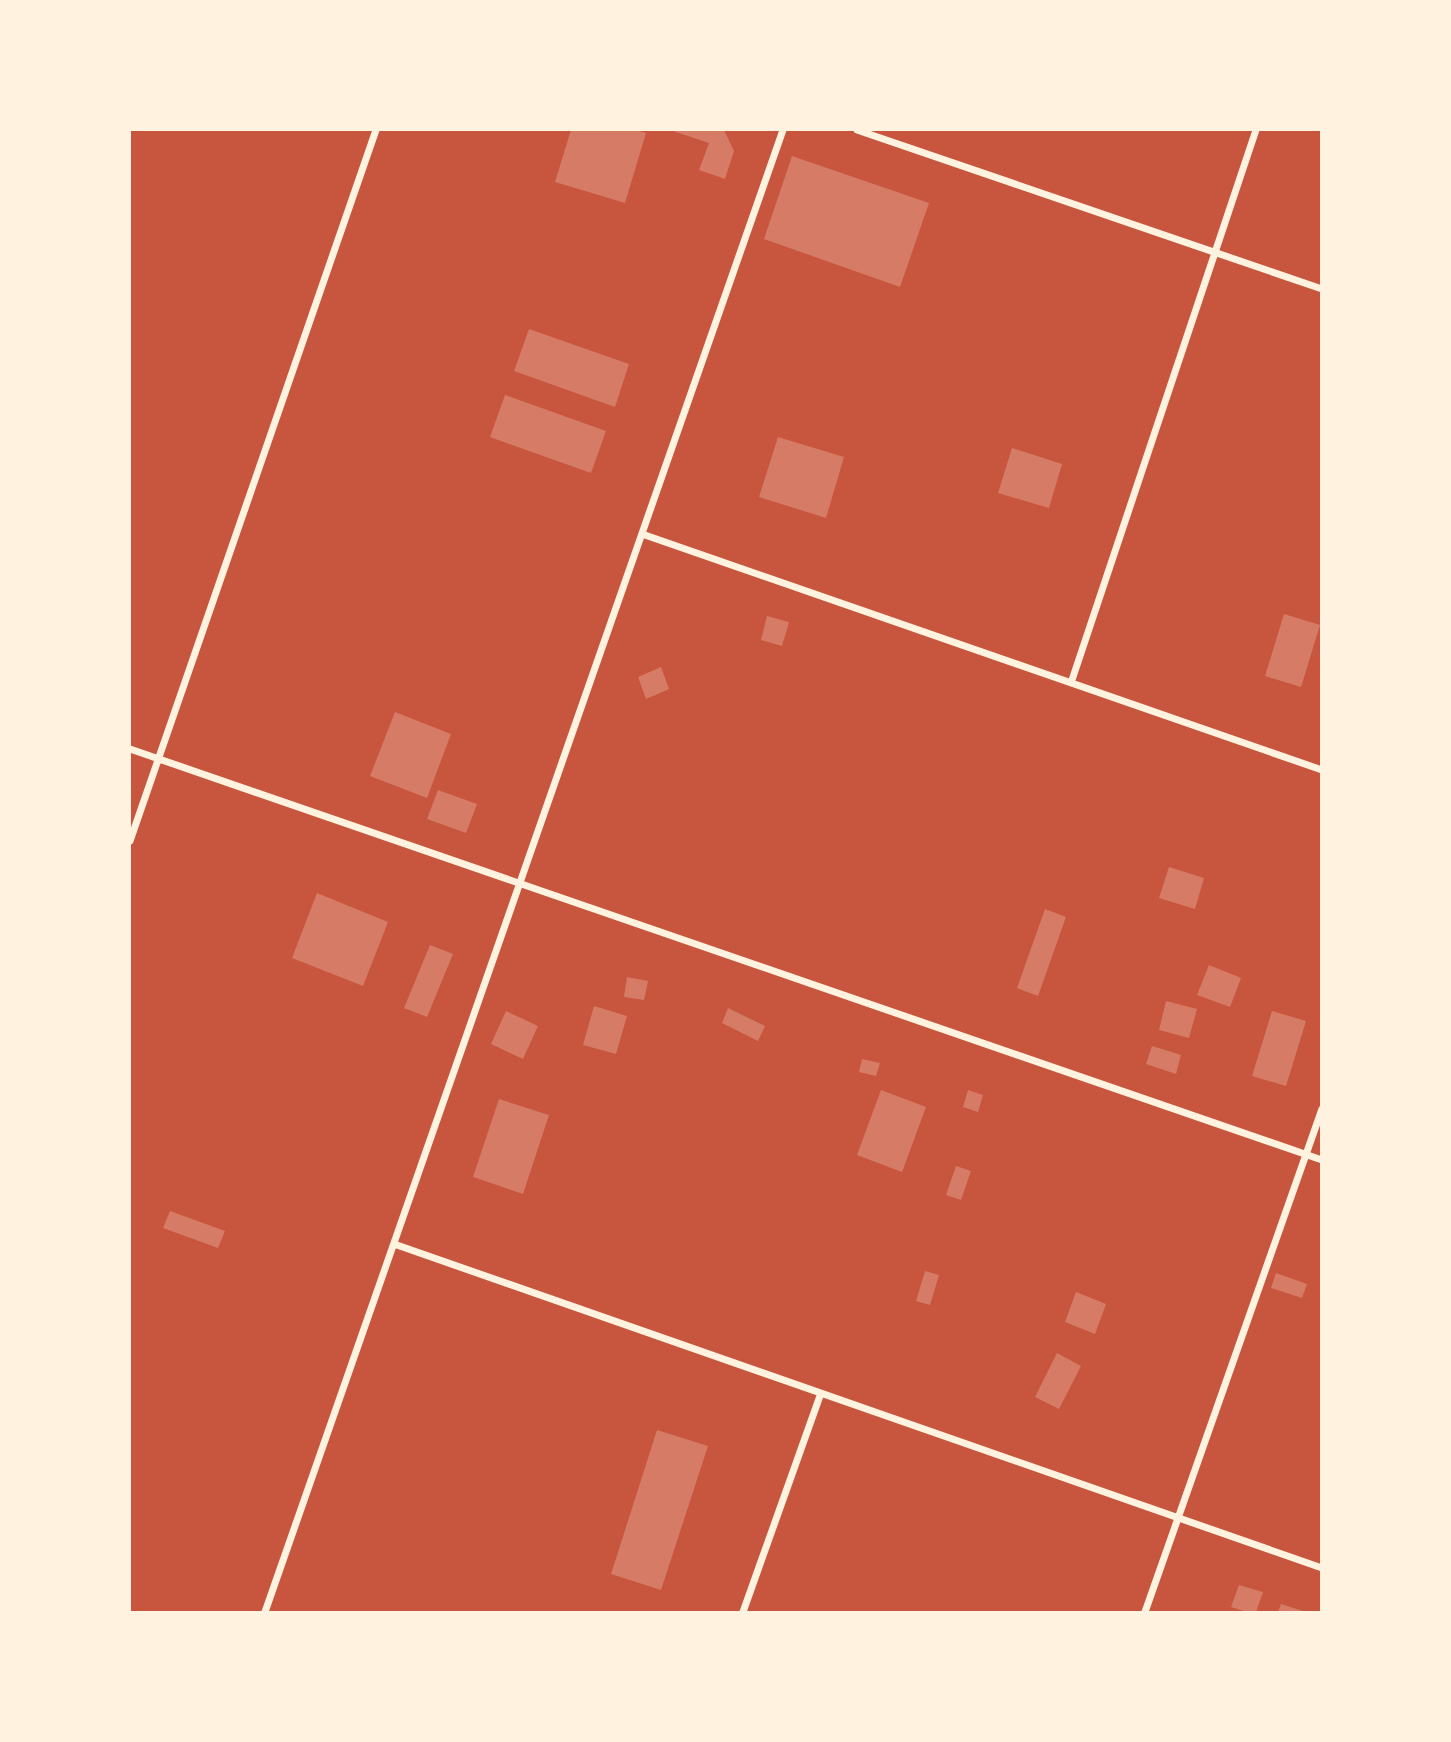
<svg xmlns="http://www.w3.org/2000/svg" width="1451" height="1742" font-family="'PT Serif',serif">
	<rect width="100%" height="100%" fill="#c8553d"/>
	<path fill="#d67c66" d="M571,130H635L646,133L625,203L555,182Z
		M670,130H724L734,151L725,179L699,170L709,143Z
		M792,156L929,203L900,287L764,239Z
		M529,329L629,364L615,407L514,371Z
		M505,395L606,431L591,473L490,437Z
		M778,437L844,457L826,518L759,497Z
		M1012,448L1062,464L1049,508L998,493Z
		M1284,614L1320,625L1301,687L1265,676Z
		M767,616L789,622L782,646L761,640Z
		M661,667L669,689L646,699L638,677Z
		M395,712L451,734L427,798L370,776Z
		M438,790L477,804L466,833L427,819Z
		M1169,867L1204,878L1195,909L1159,898Z
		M317,893L388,922L363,986L292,958Z
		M1045,909L1066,917L1038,996L1017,988Z
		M430,945L453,954L427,1017L404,1008Z
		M1209,965L1241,978L1230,1007L1197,995Z
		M627,977L648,981L644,1000L624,997Z
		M1166,1001L1197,1009L1189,1038L1159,1030Z
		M594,1006L627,1016L616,1054L583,1045Z
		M728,1008L765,1026L758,1041L722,1023Z
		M506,1011L538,1026L523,1059L491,1044Z
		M1272,1011L1306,1021L1286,1086L1252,1076Z
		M1152,1046L1181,1055L1176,1074L1146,1064Z
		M862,1059L880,1063L876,1076L859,1072Z
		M881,1090L926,1107L902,1172L857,1155Z
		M968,1090L983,1095L978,1112L963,1107Z
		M499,1099L549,1115L523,1194L473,1177Z
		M956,1166L971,1171L961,1200L946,1195Z
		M170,1211L225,1231L218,1248L163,1228Z
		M925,1271L939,1275L930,1305L916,1301Z
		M1276,1273L1307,1284L1302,1298L1271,1288Z
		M1076,1292L1106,1304L1095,1334L1065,1322Z
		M1057,1353L1081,1366L1059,1409L1035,1397Z
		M657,1430L708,1446L661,1590L611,1574Z
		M1239,1585L1263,1592L1256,1612H1247L1231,1607Z
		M1281,1604L1306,1612H1278Z"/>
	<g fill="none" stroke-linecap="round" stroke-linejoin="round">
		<path stroke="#fff3e0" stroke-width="7" d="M857,130L1322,289
			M642,534L1322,770
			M1071,683L1256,130
			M130,749L1322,1160
			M130,841L376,130
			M394,1244L1322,1568
			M265,1612L783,130
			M743,1612L821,1393
			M1145,1612L1322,1109"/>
	</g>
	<rect width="1451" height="1742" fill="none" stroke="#fff3e0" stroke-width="262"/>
</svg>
